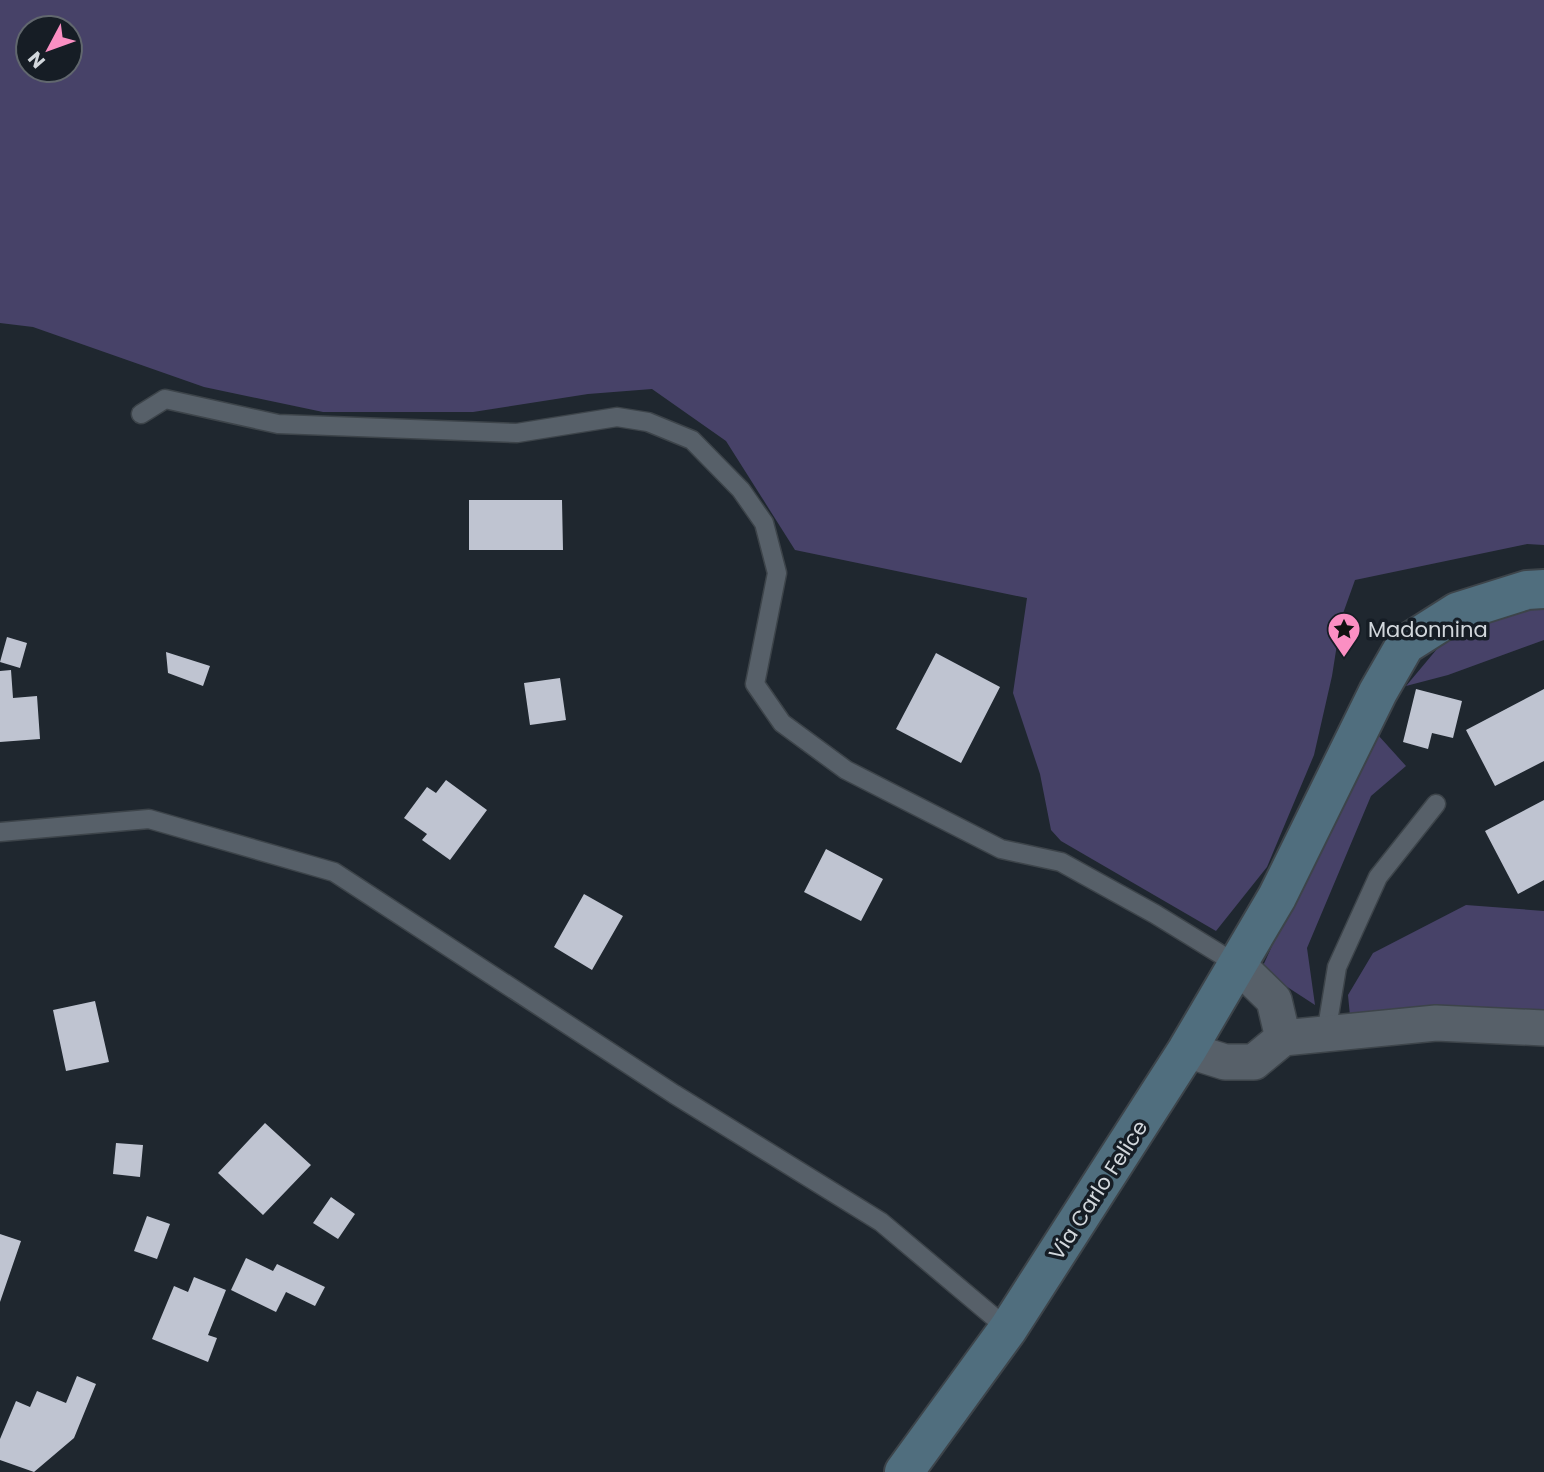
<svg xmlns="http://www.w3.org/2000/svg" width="1544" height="1472" font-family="Poppins,sans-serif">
	<rect width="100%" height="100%" fill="#1f272f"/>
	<path fill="#474268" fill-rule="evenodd" d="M0,0H1544V545L1527,544L1355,580L1341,619L1332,676L1314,755L1267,867L1216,931L1061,841L1051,830L1040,774L1013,693L1027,598L795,550L726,441L652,389L588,394L473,412H323L204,387L33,327L0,323ZM28,28H70V70H28Z
		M1522,607L1544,608V640L1448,675L1406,686L1442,643L1466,624Z
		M1378,735L1406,766L1371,796L1307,948L1315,1005L1261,970L1339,799Z
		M1466,905L1544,911V1014L1350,1016L1348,995L1373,953Z"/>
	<path fill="#bfc4d1" d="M469,500H562L563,550H469Z
		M7,637L27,643L20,668L0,662Z
		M166,652L210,666L203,686L168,673Z
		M936,653L1000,687L961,763L896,729Z
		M11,670L13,698L37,696L40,739L0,742V671Z
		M560,678L566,720L530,725L524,683Z
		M1416,689L1462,701L1453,738L1432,733L1428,749L1403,742Z
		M1544,689V761L1495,786L1466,730Z
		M446,780L487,810L450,860L422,840L427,834L404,818L427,787L436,793Z
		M1544,800V880L1518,894L1485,831Z
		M826,849L883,879L861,921L804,892Z
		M584,894L623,916L592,970L554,947Z
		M95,1001L109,1062L66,1071L53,1010Z
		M265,1123L311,1165L263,1215L218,1173Z
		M116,1143L143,1145L140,1177L113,1174Z
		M331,1197L355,1214L338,1239L313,1223Z
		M147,1216L170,1224L157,1259L134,1251Z
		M0,1234L21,1241L0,1302Z
		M246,1258L273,1271L277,1264L325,1287L315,1306L286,1292L276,1312L231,1290Z
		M194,1277L226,1290L208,1335L217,1338L208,1362L152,1339L174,1286L188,1292Z
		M77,1376L96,1384L74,1438L34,1472L0,1460V1439L16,1401L30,1407L37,1391L66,1403Z"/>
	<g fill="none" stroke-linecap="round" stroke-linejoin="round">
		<defs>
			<path id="lane" d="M141,414L165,399L278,424L517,433L617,417L648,422L692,440L741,490L764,523L777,573L755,684L782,723L846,770L1001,849L1061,862L1155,914L1238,965
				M0,832L149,819L334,872L674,1094L881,1222L1008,1329
				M1326,1034L1337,967L1378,877L1436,804"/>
			<path id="street" d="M1238,965L1274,1000L1283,1038
				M1187,1050L1225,1062H1254L1283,1038L1436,1023L1544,1028"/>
			<path id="secondary" d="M904,1472L1008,1329L1187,1050L1277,897L1378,692L1405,645L1457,612L1527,590L1544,589"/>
		</defs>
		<use href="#lane" stroke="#3d444a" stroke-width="21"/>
		<use href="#street" stroke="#3d444a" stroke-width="38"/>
		<use href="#secondary" stroke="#3d444a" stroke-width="42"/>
		<use href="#lane" stroke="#576069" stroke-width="18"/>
		<use href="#street" stroke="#576069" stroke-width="35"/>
		<use href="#secondary" stroke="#506e7e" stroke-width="38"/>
	</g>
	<defs>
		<symbol id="sight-pin" viewBox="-11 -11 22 30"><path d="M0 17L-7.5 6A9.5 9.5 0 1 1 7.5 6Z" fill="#fb8fc3" stroke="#161d25"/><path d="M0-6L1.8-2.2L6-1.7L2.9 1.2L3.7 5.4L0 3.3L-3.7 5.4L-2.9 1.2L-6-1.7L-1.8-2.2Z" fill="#111"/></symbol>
	</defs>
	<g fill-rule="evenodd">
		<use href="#sight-pin" x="1325" y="610" width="38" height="52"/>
	</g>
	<g text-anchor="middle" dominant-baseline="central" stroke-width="7" stroke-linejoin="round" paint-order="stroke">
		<g font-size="21" fill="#d2d7dc" stroke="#161d25" text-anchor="start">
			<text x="1368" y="629">Madonnina</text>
		</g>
		<g font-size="21" fill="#d2d7dc" stroke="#161d25">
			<text transform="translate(1098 1190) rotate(-57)">Via Carlo Felice</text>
		</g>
	</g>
	<g transform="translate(49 49) rotate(229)"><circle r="33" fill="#161d25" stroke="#61676e" stroke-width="2"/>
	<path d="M0-5L12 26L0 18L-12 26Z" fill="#fb8fc3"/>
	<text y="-10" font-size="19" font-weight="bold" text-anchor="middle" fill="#d2d7dc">N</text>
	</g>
</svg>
